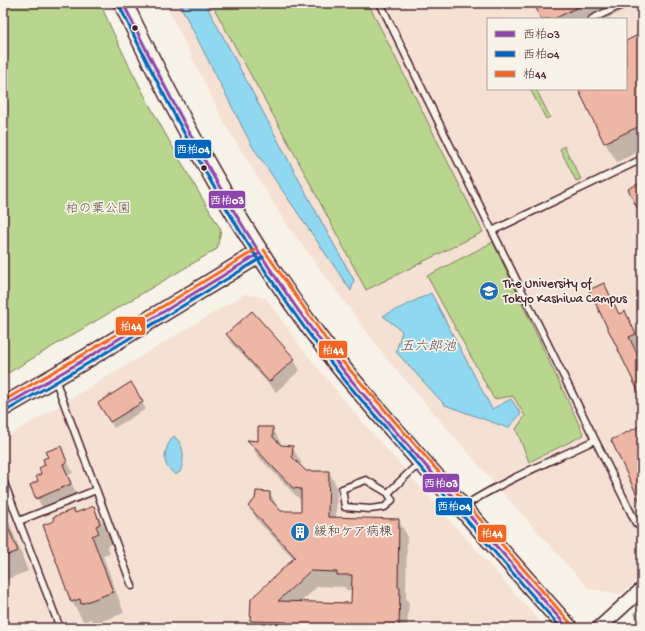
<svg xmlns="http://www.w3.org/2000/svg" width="645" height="631" font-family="'Gochi Hand','Klee One',sans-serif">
	<rect width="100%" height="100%" fill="#f7f3e8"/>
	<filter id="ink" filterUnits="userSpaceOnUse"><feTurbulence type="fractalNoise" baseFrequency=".025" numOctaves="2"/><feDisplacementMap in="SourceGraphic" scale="8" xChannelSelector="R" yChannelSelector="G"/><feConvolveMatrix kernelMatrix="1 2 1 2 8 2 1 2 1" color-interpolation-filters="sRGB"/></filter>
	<g filter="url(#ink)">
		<path fill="#f4e1d4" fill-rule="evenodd" d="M165,3H642V576L621,594L589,589L502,492L387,359L285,222L226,126ZM488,19H626V89H488Z
			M245,294L266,298L304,351L357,416L546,628H3V439Z"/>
		<path fill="#b8d68e" stroke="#817a5c" d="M3,3H100C134,82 177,156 221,230L217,249L3,376Z
			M211,3H368L483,232L366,290L294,153Z
			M530,89H536L550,117L546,119Z
			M564,146L581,179L576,181L560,149Z
			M493,242L584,435L529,462L516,429L525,416L513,396L494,399L427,276Z"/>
		<path fill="#8fd8f0" stroke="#738ea1" d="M179,3H205C255,95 302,189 354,280L351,291L252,146Z
			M431,293L492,409L511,399L521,414L508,428L445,405L396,352L402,331L383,316Z
			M174,436C185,446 185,459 180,472L175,475C172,472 167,468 166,464C163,454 167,444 174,436Z"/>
		<path fill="#0003" fill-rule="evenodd" d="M448,3H464L465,5L453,11Z
			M535,3H638L606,19H543Z
			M642,34V150L617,162L605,143L580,89H626V42Z
			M619,315L630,323L641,345L634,348L642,364V397Z
			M227,335L294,360L300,370L276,392L233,345Z
			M131,384L146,409L114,428L99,403Z
			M272,428L281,443V446L292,447L301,462L300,467L305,472H329L337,487L336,519L398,520L407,535L406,598L409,603L407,628H255L251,620L294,559L258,521L249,506L270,493L280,512L302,513V502L257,455L249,441L259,442ZM318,586L345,587L346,590H352V604L300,603Z
			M60,447L73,473L68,475L77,495L43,509L37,498L40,482L49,458Z
			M3,506L28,571L3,581Z
			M93,507L105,527L111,544L107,546L110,553L103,556L124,613L94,624L91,619L84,622L72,602L44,526L55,522L74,511L76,514Z
			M642,605V626L633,613Z"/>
		<path fill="#eeb6a4" stroke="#4a1f2b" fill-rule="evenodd" d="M534,3H586L554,19H541Z
			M642,33V125L604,143L578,89H626V41Z
			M642,182V218L628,189Z
			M604,283L619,314L625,311L636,334L629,337L642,364V399L589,290Z
			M252,311L295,359L269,382L226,334Z
			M131,382L143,402L110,422L98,403Z
			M642,425V506L611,440Z
			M258,427H273V437L281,445L293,446L292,457L306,471H329L328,517L399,519L398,587H400L399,628H287V622L250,621L251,599L295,557L248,506L255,499L256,491L270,492V499L281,511H301V489L293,488L247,440L258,441ZM310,571L337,572V575H352L351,603L278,601Z
			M61,446L67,462L63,464L71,484L36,499L30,485L38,481L36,476L41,474L39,468L45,465L43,459L48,457L45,452Z
			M94,506L100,524L96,526L99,533L92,536L113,592L81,604L80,599L71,602L43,525L54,521L53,517L74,509L75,513Z
			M3,515L18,551L3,557Z"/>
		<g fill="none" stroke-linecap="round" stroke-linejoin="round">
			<defs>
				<path id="lane" d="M380,3L636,523L642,529
					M592,19L625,3
					M492,231L642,159
					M55,379L132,586
					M3,480L60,628
					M366,480L388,493L392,500L385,507L370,509L345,507L342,489Z
					M388,493L413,469L423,465
					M464,506C505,480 551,461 595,440
					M19,521L96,490"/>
				<path id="street" d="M599,628L642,589"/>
				<path id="secondary" d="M123,3C182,126 248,247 332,356C358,390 387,421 415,454C466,512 517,570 568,628
					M3,407L89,357L260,253"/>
			</defs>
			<use href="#lane" stroke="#4a1f2b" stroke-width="9"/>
			<use href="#street" stroke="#4a1f2b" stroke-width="16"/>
			<use href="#secondary" stroke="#4a1f2b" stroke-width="21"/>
			<use href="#lane" stroke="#f7f3e8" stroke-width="6"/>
			<use href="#street" stroke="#f7f3e8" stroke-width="13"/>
			<use href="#secondary" stroke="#f7f3e8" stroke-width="18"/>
			<defs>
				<path id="bus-1" d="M123,3C190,140 263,276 362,393L568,628
					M3,407L89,357L260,253"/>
				<path id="bus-2" d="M119,5C186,143 259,279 358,396L561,628
					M6,411L92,361L263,257"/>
				<path id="bus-3" d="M264,250L336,354L572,625
					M3,401L86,353L257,249"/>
			</defs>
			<use href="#bus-1" stroke="#f7f3e8" stroke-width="6"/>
			<use href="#bus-2" stroke="#f7f3e8" stroke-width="6"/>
			<use href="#bus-3" stroke="#f7f3e8" stroke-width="6"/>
			<use href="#bus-1" stroke="#8e44ad" stroke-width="3"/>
			<use href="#bus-2" stroke="#0065bd" stroke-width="3"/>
			<use href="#bus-3" stroke="#f26522" stroke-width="3"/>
		</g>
	</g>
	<defs>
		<symbol id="university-disc" viewBox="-11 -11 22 22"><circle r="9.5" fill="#1f6fb2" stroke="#f7f3e8"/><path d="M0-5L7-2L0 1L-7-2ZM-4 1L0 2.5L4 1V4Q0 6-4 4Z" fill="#fff"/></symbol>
		<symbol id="building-disc" viewBox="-11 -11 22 22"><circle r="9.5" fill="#1f6fb2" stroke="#f7f3e8"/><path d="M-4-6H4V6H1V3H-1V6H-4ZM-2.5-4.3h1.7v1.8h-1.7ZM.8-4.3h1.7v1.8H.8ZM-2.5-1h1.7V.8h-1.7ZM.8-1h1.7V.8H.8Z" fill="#fff"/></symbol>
	</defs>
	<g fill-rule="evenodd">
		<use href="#university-disc" x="478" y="280" width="22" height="22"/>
		<use href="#building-disc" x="289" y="521" width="22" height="22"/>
	</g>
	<g fill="#4a1f2b" stroke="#f7f3e8" stroke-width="1.5">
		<circle cx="135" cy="28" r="3.5"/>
		<circle cx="204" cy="168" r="3.5"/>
	</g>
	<g text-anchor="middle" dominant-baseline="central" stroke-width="3.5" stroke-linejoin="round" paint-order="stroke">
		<g font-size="13" fill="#664d44" stroke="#f7f3e8">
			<text x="98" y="209">柏の葉公園</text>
		</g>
		<g font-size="13" fill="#4a1f2b" stroke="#f7f3e8" text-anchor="start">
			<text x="503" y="284">The University of<tspan x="503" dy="15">Tokyo Kashiwa Campus</tspan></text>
			<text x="314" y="532">緩和ケア病棟</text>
		</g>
		<g font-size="14" font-style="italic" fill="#5b4d5c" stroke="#f7f3e8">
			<text x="428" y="347">五六郎池</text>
		</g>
	</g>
	<g stroke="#f7f3e8" stroke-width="1.5">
		<rect x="174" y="139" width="38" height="20" rx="4" fill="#0065bd"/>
		<rect x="208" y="190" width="38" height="19" rx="4" fill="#8e44ad"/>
		<rect x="115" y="316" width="31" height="20" rx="4" fill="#f26522"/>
		<rect x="318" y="340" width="30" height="19" rx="4" fill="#f26522"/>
		<rect x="422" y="473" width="38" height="20" rx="4" fill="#8e44ad"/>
		<rect x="435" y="497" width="38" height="19" rx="4" fill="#0065bd"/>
		<rect x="477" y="524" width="30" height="19" rx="4" fill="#f26522"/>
	</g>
	<g font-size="11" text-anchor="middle" font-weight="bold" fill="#fff">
		<text x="193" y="153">西柏04</text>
		<text x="227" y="204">西柏03</text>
		<text x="131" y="330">柏44</text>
		<text x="333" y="354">柏44</text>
		<text x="441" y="487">西柏03</text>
		<text x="454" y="510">西柏04</text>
		<text x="492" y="537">柏44</text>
	</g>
	<rect width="645" height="631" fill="none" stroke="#f7f3e8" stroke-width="16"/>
	<rect x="8" y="8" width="629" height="615" fill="none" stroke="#4a1f2b" stroke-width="1.5" filter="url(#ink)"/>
	<rect x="487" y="18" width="140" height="72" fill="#f7f3e8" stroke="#b29e9c"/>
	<rect x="495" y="31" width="20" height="6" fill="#8e44ad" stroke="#b29e9c"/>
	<text x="523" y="38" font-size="12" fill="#4a1f2b">西柏03</text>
	<rect x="495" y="51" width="20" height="6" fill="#0065bd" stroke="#b29e9c"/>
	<text x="523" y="58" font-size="12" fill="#4a1f2b">西柏04</text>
	<rect x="495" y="71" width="20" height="6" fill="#f26522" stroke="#b29e9c"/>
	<text x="523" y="78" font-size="12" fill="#4a1f2b">柏44</text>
</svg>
